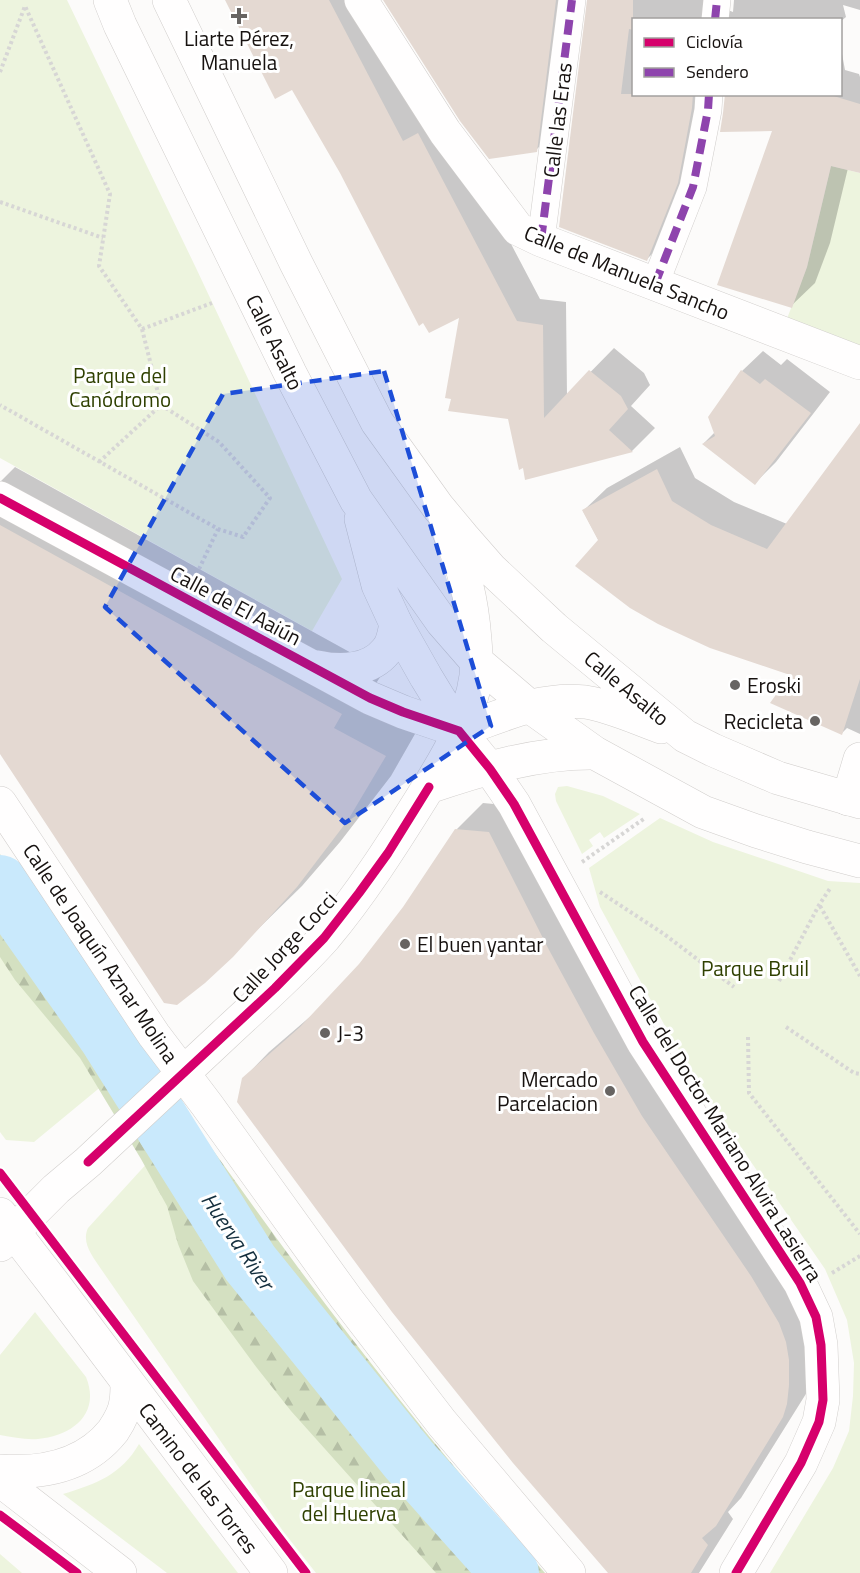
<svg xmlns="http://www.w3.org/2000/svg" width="860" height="1573" font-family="'Titillium Web',sans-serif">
	<defs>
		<pattern id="forest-firs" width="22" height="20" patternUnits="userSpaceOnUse" patternTransform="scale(1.5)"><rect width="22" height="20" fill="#d4e0c1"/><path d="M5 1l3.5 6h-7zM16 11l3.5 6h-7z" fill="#b5bfa5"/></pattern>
	</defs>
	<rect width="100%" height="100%" fill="#fcfbfa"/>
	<path fill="#edf4de" d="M0,0H67L196,268L342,579L312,631L0,458Z
		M831,166L860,173V363L781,334L807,267Z
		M567,786L603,796L640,814L604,838L600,832L589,840L593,846L582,854L556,801L555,794L558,787Z
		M660,818L713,842L828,881L860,883V1573H770L833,1468L849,1431L853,1396L854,1363L847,1320L825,1269L729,1130L671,1037L600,907L589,868Z
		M0,882L126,1066L34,1142L6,1140L0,1132Z
		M171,1137L507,1573H316L283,1531L101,1269C93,1257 81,1243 88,1228Z
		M35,1312L86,1377C101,1414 72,1436 38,1439C25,1440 13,1437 0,1435V1355Z
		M139,1444L238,1573H167L63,1494C96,1484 121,1475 139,1444Z
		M0,1554L22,1573H0Z"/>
	<path fill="url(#forest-firs)" d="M0,854L134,1057L189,1123L192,1121C226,1168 259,1215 294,1262C373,1369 457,1473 545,1573H436L291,1411L257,1368L193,1281L178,1244L167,1206L141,1159L80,1058L15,980L0,957Z"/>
	<path fill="#0003" d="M228,0H364L441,111L540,299L566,302L567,396L614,348L644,373L650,385L631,406L655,428L632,451L527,478L509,417L461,315Z
		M385,0H576L559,127L536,150Z
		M589,0H723L728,10L733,12L734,0H860V10L843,5L846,17L840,22V20H634V94H713L670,236L647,259Z
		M840,43L845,70L859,74L860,77V171L848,168L830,243L815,283L791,306L774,130L726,94H840Z
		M763,351L781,365L787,359L830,392L776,462L755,483L704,443L715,432L742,371Z
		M860,426V734L847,728L842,733L792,674L599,541L583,511L607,488L680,447L695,478L734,502L787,524Z
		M15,467L384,671L375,685L427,713L391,776L340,842L302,886L258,929L0,751V482Z
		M483,803L515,806L805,1297L809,1389L741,1498L728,1512L733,1519L699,1573H610L243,1079L269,1052L319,1009L360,965L404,908L456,830Z"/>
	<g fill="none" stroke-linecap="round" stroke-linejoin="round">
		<path stroke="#c9e9fc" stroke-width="58" d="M0,884L108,1037L250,1263L409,1460L510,1573"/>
	</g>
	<path fill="#e4d9d2" d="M225,0H329L403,141L418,133L517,321L543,325L544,418L589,370L621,396L628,409L609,430L633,452L525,480L523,468L519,470L508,419L448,411L451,399L445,398L459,318L429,333L423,323L419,326L340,173L292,90L275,99Z
		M383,0H556L537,152L489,159L460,121Z
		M587,0H633V30L629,29L621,94H693L692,108L678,183L647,261L559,227Z
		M725,94H827L860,104V173L831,166L807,267L792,308L717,285L772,131L720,132L723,113Z
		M741,370L760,384L765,379L811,413L755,485L702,444L715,436L708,417Z
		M860,423V679L842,735L770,703L790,675L710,648L658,624L630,608L575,566L598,540L582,510L657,469L672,501L711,525L767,549Z
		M0,525L342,714L334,728L386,756L348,820L297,887L233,957L205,983L177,1005L164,1003L0,754Z
		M455,829L489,832L548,948L594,1033L642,1116L751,1276L779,1323L786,1342L789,1360V1385L787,1404L783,1417L716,1526L702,1538L708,1545L691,1573H608L513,1463L392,1312L237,1102L242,1078L300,1027L359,964L403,907Z"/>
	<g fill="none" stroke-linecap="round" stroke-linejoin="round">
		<defs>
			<path id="pedestrian" d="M715,20L717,0
				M541,240L572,0
				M655,284L693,187L708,110L709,94"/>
			<path id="minor" d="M361,0L445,132L518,229L541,240L860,363
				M0,498L370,698L403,712L459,731L490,769L514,804L643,1042L800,1283L816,1317L821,1345L823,1400L819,1422L801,1463L736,1573
				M318,667C341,672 370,671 386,651C393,644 394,633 396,624
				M848,799L860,759
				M0,803L154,1035L207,1105L346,1298L442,1423L569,1573
				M0,1471C43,1474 85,1466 113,1431C119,1422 125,1412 126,1401C127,1395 127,1389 127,1383"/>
			<path id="secondary" d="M110,0L120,25L290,373L356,500L442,622L476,661L529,706L595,753L703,812L756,831L807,847L860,861
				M169,0L296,263L377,422L438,507L463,537L491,569L554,628L685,736L713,750L778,778L860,802
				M361,519L378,585L396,624L426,677L459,731
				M459,731C501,716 540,697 585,702C611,706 636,718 661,727
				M429,787C481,769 539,752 595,753
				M0,1245L56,1189L88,1162C133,1120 179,1077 224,1035C258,1003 294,972 325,937C361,894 391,847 421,799C444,762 470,721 476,676C477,664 476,652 475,640C472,599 464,568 448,530"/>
			<path id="primary" d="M0,1214L54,1284L271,1573
				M0,1480L120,1573"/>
		</defs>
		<use href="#pedestrian" stroke="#d1cecc" stroke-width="28"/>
		<use href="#minor" stroke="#d1cecc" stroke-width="34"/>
		<use href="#secondary" stroke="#d1cecc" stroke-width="34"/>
		<use href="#primary" stroke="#d1cecc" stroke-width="34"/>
		<path stroke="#d7d6d5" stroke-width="4" stroke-dasharray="3 3" stroke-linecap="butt" d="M0,72L25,6L110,194L99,266L142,329L161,405L219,442L270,498L243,537L218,529L0,405
			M0,202L103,238
			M142,329L212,303
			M99,462L161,405
			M199,569L218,529
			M582,862L645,818
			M600,892L664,934L734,987
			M820,906L860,976
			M779,981L819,905L831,887
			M786,1027L854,1073L860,1074
			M748,1037L749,1093L860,1234
			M832,1273L860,1256"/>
		<use href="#pedestrian" stroke="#fffefe" stroke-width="27"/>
		<use href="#minor" stroke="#fffefe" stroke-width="33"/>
		<use href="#secondary" stroke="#fffefe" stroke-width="33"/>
		<use href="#primary" stroke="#fffefe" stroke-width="33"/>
		<path stroke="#8e44ad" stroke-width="8" stroke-dasharray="15 8" stroke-linecap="butt" d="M715,20L717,0
			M541,240L572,0
			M655,284L693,187L708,110L709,94"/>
		<defs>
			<path id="cycleway" d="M0,498L370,698L403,712L459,731L490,769L514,804L643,1042L800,1283L816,1317L821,1345L823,1400L819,1422L801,1463L736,1573
				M88,1162L275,988L324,938L359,893L388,853L429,787
				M0,1173L306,1573
				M0,1515L77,1573"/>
		</defs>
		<use href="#cycleway" stroke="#fff" stroke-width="13"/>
		<use href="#cycleway" stroke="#d6006c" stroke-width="9"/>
	</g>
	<path fill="#1d4ed8" fill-opacity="0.2" stroke="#1d4ed8" stroke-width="4.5" stroke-dasharray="12 8" stroke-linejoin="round" d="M384,371L491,726L345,823L105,607L223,394Z"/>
	<g fill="#676462" stroke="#fff" stroke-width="2">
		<path d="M236 7h6v6h6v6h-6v6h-6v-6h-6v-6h6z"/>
		<circle cx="735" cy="685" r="6"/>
		<circle cx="815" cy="721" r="6"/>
		<circle cx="405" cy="944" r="6"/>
		<circle cx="325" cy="1033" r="6"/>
		<circle cx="610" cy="1091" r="6"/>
	</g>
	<g text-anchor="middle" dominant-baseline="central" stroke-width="6" stroke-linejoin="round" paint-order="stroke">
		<g font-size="21" fill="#171210" stroke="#fff" text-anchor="start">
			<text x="239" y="38" text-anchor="middle">Liarte Pérez,<tspan x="239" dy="24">Manuela</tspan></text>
			<text x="747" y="685">Eroski</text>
			<text x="803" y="721" text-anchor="end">Recicleta</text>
			<text x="417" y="944">El buen yantar</text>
			<text x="337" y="1033">J-3</text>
			<text x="598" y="1079" text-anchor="end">Mercado<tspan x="598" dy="24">Parcelacion</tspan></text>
		</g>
		<g font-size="21" fill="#171210" stroke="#fff">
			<text transform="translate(557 120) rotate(-83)">Calle las Eras</text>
			<text transform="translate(627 272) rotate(22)">Calle de Manuela Sancho</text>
			<text transform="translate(275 342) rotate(64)">Calle Asalto</text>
			<text transform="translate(236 605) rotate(28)">Calle de El Aaiún</text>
			<text transform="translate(627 688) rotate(40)">Calle Asalto</text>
			<text transform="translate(284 947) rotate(-47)">Calle Jorge Cocci</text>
			<text transform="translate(101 953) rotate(56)">Calle de Joaquín Aznar Molina</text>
			<text transform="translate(726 1133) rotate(58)">Calle del Doctor Mariano Alvira Lasierra</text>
			<text transform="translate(199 1478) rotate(53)">Camino de las Torres</text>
		</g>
		<g font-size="21" fill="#2f4001" stroke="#fff">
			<text x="120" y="375">Parque del<tspan x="120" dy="24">Canódromo</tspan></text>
			<text x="755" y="968">Parque Bruil</text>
			<text x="349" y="1489">Parque lineal<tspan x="349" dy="24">del Huerva</tspan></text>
		</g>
		<g font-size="22" font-style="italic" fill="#132e3d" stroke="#fff">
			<text transform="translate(238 1241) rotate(56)">Huerva River</text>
		</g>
	</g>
	<rect x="632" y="18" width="210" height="78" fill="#ffffff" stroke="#a2a09f" stroke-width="1.5"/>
	<rect x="644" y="38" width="30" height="9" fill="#d6006c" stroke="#a2a09f" stroke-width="1.5"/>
	<text x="686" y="48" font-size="18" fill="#171210">Ciclovía</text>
	<rect x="644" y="68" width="30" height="9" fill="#8e44ad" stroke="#a2a09f" stroke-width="1.5"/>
	<text x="686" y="78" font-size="18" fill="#171210">Sendero</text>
</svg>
